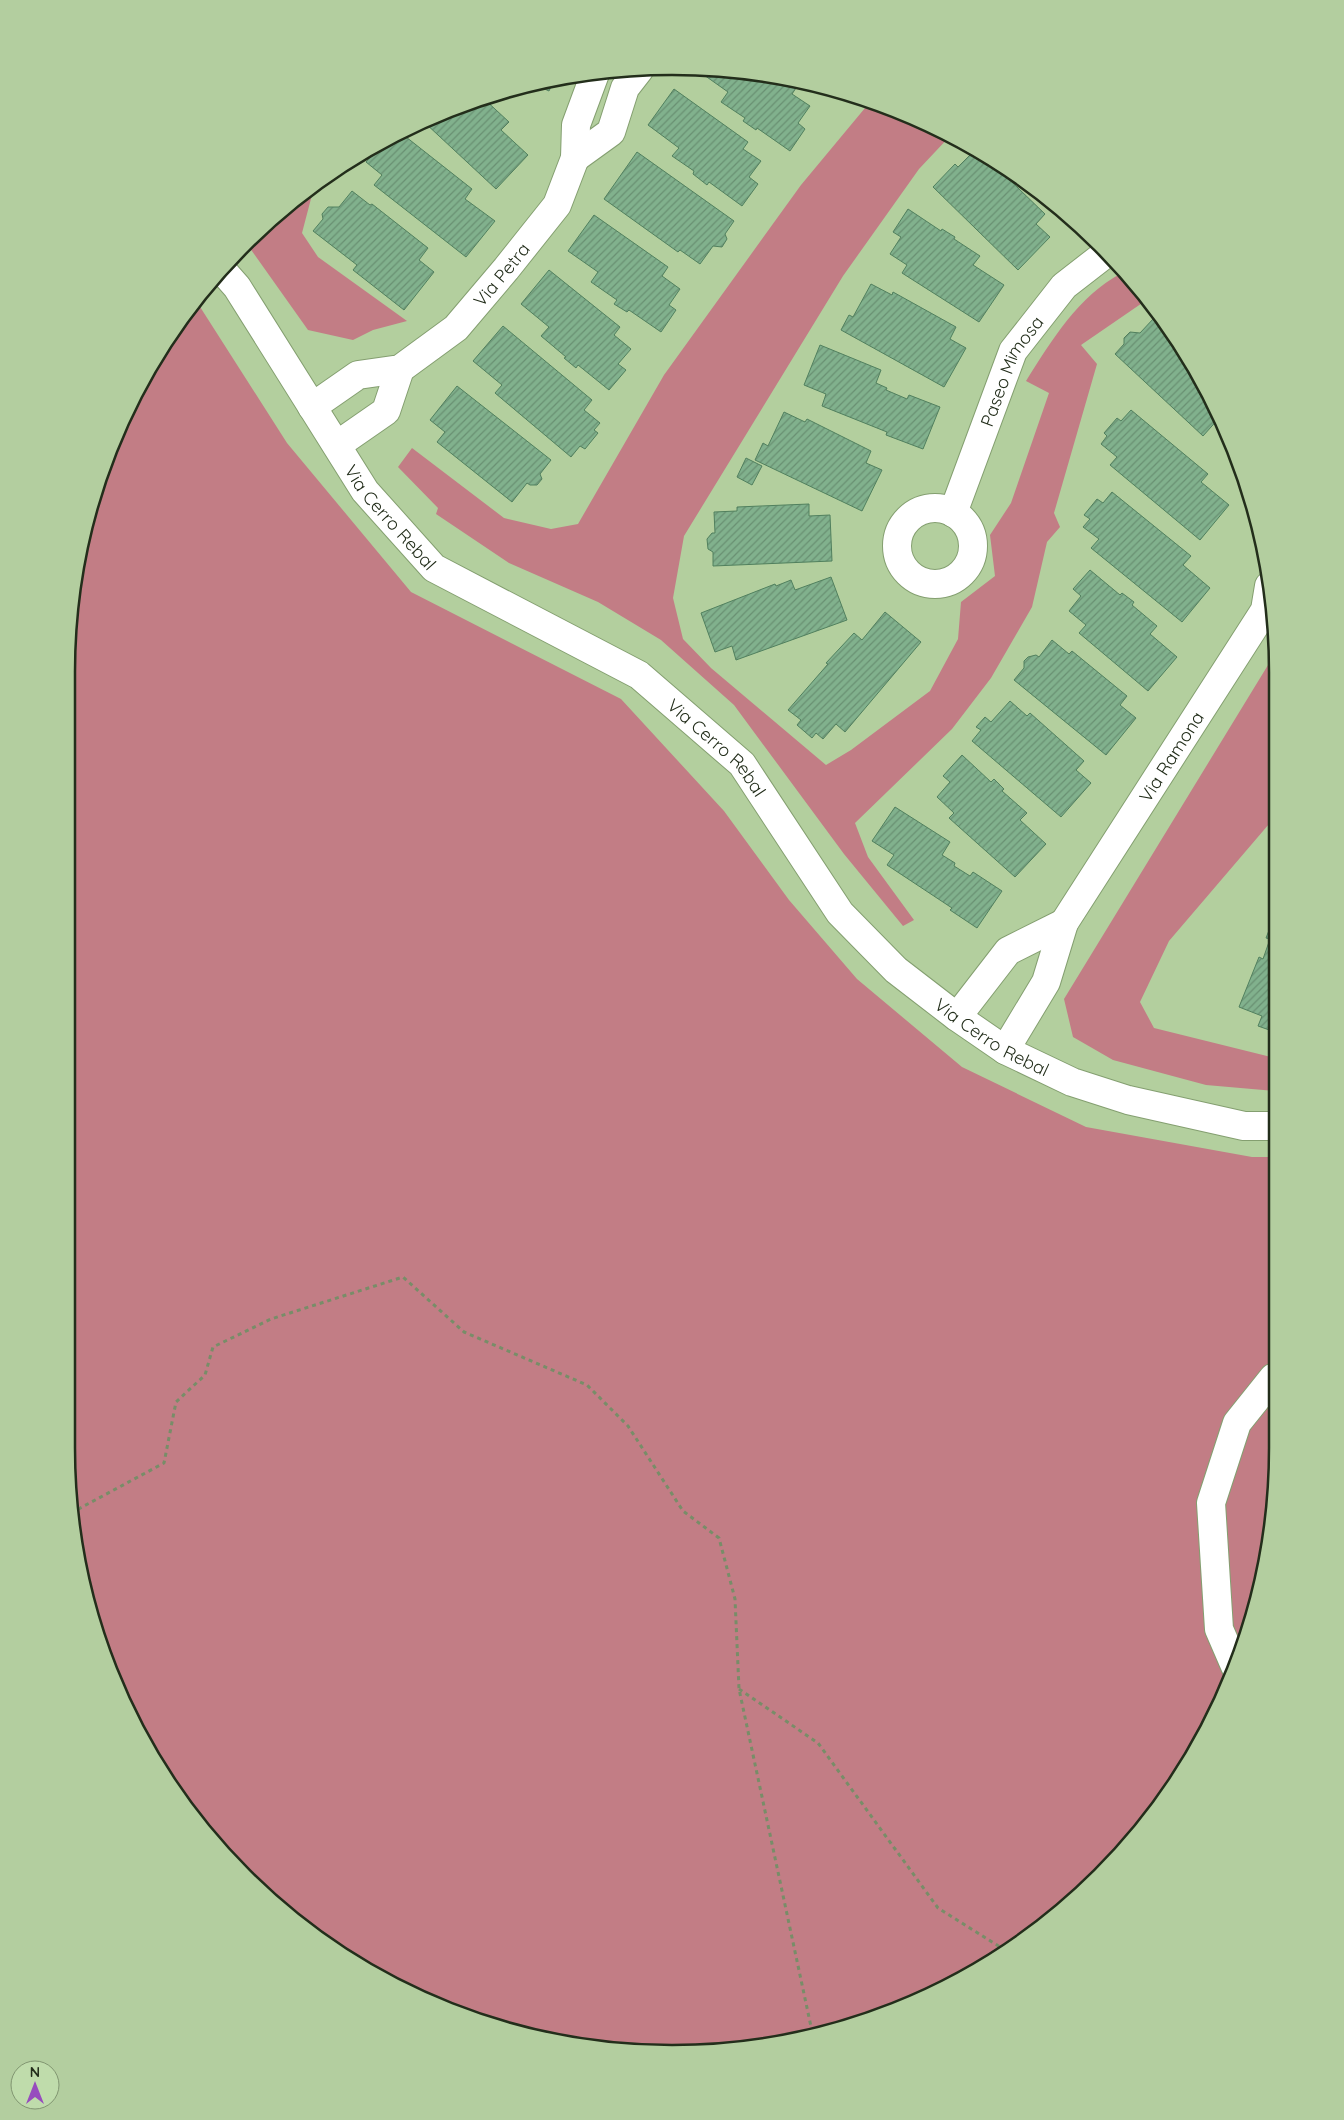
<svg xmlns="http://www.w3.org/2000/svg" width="1344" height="2120" font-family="Quicksand,sans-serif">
	<defs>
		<pattern id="building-hatch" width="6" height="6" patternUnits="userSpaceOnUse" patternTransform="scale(1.25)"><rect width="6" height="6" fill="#81b18d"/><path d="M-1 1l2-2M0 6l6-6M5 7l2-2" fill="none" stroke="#699072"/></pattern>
	</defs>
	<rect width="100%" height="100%" fill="#b3cf9e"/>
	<path fill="#c27d85" d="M870,102L940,129L951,135L919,169L843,276L684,536L673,598L683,639L711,668L826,765L851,750L930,691L958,639L961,602L995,576L990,535L1011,503L1049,393L1026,381C1052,340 1078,296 1122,273L1148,299L1081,345L1097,364L1054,513L1060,527L1047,542L1032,607L991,678L952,729L855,823L868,857L914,920L903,926L844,854L734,705L661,640L598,602L509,563L436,514L438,508L398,467L412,448L504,518L551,529L578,524L664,375L801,185Z
		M317,185L313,191L302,233L318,257L407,321L373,330L353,340L308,330L247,244L273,216Z
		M195,299L287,443L411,592L621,699L724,811L789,900L857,979L962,1067L1086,1127L1252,1157H1274L1273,1527L1232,1680L1152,1817L1100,1877L1009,1951L940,1991L829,2033L751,2049L633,2052L477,2022L369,1973L303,1928L243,1876L169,1785L98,1642L71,1527V593L112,440Z
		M1276,652V813L1269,824L1169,941L1140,1002L1154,1028L1275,1058L1274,1091L1206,1085L1113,1060L1073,1037L1064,999Z"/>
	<path fill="url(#building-hatch)" stroke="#51805e" d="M698,68H712L792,81L798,85L792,94L810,106L798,123L805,129L790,151L757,128L756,130L743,121L745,118L721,102L728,92L697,70Z
		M554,80L549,91L536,85Z
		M674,89L748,142L743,149L761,161L749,177L758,184L742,206L709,182L707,185L693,174L694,171L672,156L679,148L648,125Z
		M482,97L509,122L501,130L528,155L496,189L424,122Z
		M401,133L472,189L465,199L495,221L466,257L374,185L382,175L366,162L372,155L367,151L371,146Z
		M974,151L989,165L991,162L1045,214L1036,224L1050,237L1018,270L933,187L955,164L958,167Z
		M637,152L734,221L725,234L727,239L722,247L713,246L700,264L680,250L678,252L604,199Z
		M352,191L370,205L372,204L428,248L419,260L434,272L404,310L353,270L357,265L313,231L323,219L322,214L328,207H339Z
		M908,209L941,231L942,229L955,237L954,239L980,256L973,265L1004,285L979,322L902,273L907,265L890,254L901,237L893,232Z
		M594,215L668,267L662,276L680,289L669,305L676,310L661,332L629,310L627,312L614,304L617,300L591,282L598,272L568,251Z
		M549,270L620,327L614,335L631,349L618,364L626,370L609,390L578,365L576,368L564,358L566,357L541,336L549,327L521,304Z
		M871,284L892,295L893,292L956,327L950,339L966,348L944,387L841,330L849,315L853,317Z
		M1154,318L1172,334L1215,404L1220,417L1203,436L1115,354L1124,344V338L1130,332L1140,333Z
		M503,326L592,400L584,410L600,423L594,430L598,433L585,449L580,446L571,457L495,393L502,385L473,361Z
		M820,345L881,370L876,383L887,388L886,390L907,399L909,395L940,407L923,449L886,435L887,432L822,406L826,394L804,385Z
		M457,386L551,460L540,474L542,479L537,485H530L527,483L512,502L437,442L445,432L430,420Z
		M1131,410L1208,474L1201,482L1229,505L1200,540L1110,465L1117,457L1101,444L1107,436L1104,433L1117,418L1121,421Z
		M784,412L805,422L807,419L871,451L866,463L882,470L862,511L755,460L763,443L768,446Z
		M746,458L762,466L752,485L737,477Z
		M1112,492L1191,556L1183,565L1210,588L1182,622L1091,548L1099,539L1083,527L1090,519L1084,515L1097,499L1103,503Z
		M809,504V516L830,515L832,561L713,566V552L708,549L707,539L712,533H715L714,512L737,511V507Z
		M1090,570L1120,595L1122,593L1134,602L1132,605L1157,626L1150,634L1177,657L1148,691L1079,633L1086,625L1069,611L1081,596L1073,589Z
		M831,577L847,620L736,660L732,646L715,652L701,613L775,584L776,586L791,580L795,590Z
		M885,612L921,642L845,732L836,724L823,739L816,733L812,738L797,725L801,720L788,710L828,664L826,663L854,633L862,640Z
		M1052,640L1069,654L1072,651L1127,696L1120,705L1136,718L1106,755L1014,680L1024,668V661L1028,657L1036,655L1039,657Z
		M1010,701L1027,716L1030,713L1084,761L1076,770L1091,783L1061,817L972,741L981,730L976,727L985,717L991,722Z
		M962,755L991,782L994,779L1004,789L1002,791L1027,813L1020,820L1046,844L1015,877L949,818L954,813L937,797L950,782L943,776Z
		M895,807L950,842L942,855L955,863L954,866L970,876L973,872L1002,891L977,928L950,910L952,908L887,865L894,855L872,841Z
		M1275,915V1032L1258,1026L1262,1016L1239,1007L1259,957L1263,959L1270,939L1266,938Z"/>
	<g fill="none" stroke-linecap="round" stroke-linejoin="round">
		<defs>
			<g id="minor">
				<path d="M575,158L611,132L625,88L639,70"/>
				<path id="s1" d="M222,270L237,287L365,491L434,568L639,675L742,764L840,913L896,970L957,1017L1005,1050L1072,1082L1128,1100L1244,1126H1274"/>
				<path id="s2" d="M312,407L358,375L400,369L456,328L506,269L557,205L575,158L576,125L596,71"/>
				<path d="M337,445L386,411L400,369"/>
				<circle cx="935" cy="546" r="38"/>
				<path id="s3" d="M953,513L1013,351L1064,286L1104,255"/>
				<path d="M957,1017L1008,951L1064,923"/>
				<path id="s4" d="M1005,1050L1046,982L1064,923L1265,610L1269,586"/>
				<path d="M1235,1666L1219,1629L1211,1503L1237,1423L1273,1378"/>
			</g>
		</defs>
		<use href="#minor" stroke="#849f70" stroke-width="30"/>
		<path stroke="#788d68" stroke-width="3" stroke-dasharray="4 4" stroke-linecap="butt" d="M71,1513L164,1463L176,1402L205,1375L213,1347L271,1319L403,1277L464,1332L587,1385L628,1426L683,1511L719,1538L735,1599L739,1689L813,2036
			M739,1689L818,1743L938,1908L1008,1952"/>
		<use href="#minor" stroke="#fff" stroke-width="28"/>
	</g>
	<g text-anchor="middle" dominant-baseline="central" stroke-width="4" stroke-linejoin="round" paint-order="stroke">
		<g font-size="18" fill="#232e1b" stroke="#bfdcab">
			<text stroke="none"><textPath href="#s2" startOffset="238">Via Petra</textPath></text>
			<text stroke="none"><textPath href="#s3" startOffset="154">Paseo Mimosa</textPath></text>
			<text stroke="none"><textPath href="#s1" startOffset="300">Via Cerro Rebal</textPath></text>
			<text stroke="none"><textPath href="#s1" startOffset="705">Via Cerro Rebal</textPath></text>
			<text stroke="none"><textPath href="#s4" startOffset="339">Via Ramona</textPath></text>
			<text stroke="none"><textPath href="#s1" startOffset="1110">Via Cerro Rebal</textPath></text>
		</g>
	</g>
	<path d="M0 0H1344V2120H0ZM672 75H672A597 597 0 0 1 1269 672V1448A597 597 0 0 1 672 2045H672A597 597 0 0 1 75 1448V672A597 597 0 0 1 672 75Z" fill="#b3ce9f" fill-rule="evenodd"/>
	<path fill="none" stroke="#232e1b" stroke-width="2.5" d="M672 75H672A597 597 0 0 1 1269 672V1448A597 597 0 0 1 672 2045H672A597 597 0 0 1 75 1448V672A597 597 0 0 1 672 75Z"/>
	<g transform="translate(35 2085)"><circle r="24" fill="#bfdcab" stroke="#819671"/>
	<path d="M0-4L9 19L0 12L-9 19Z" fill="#974cbe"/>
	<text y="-8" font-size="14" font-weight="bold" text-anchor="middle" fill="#232e1b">N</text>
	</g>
</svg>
